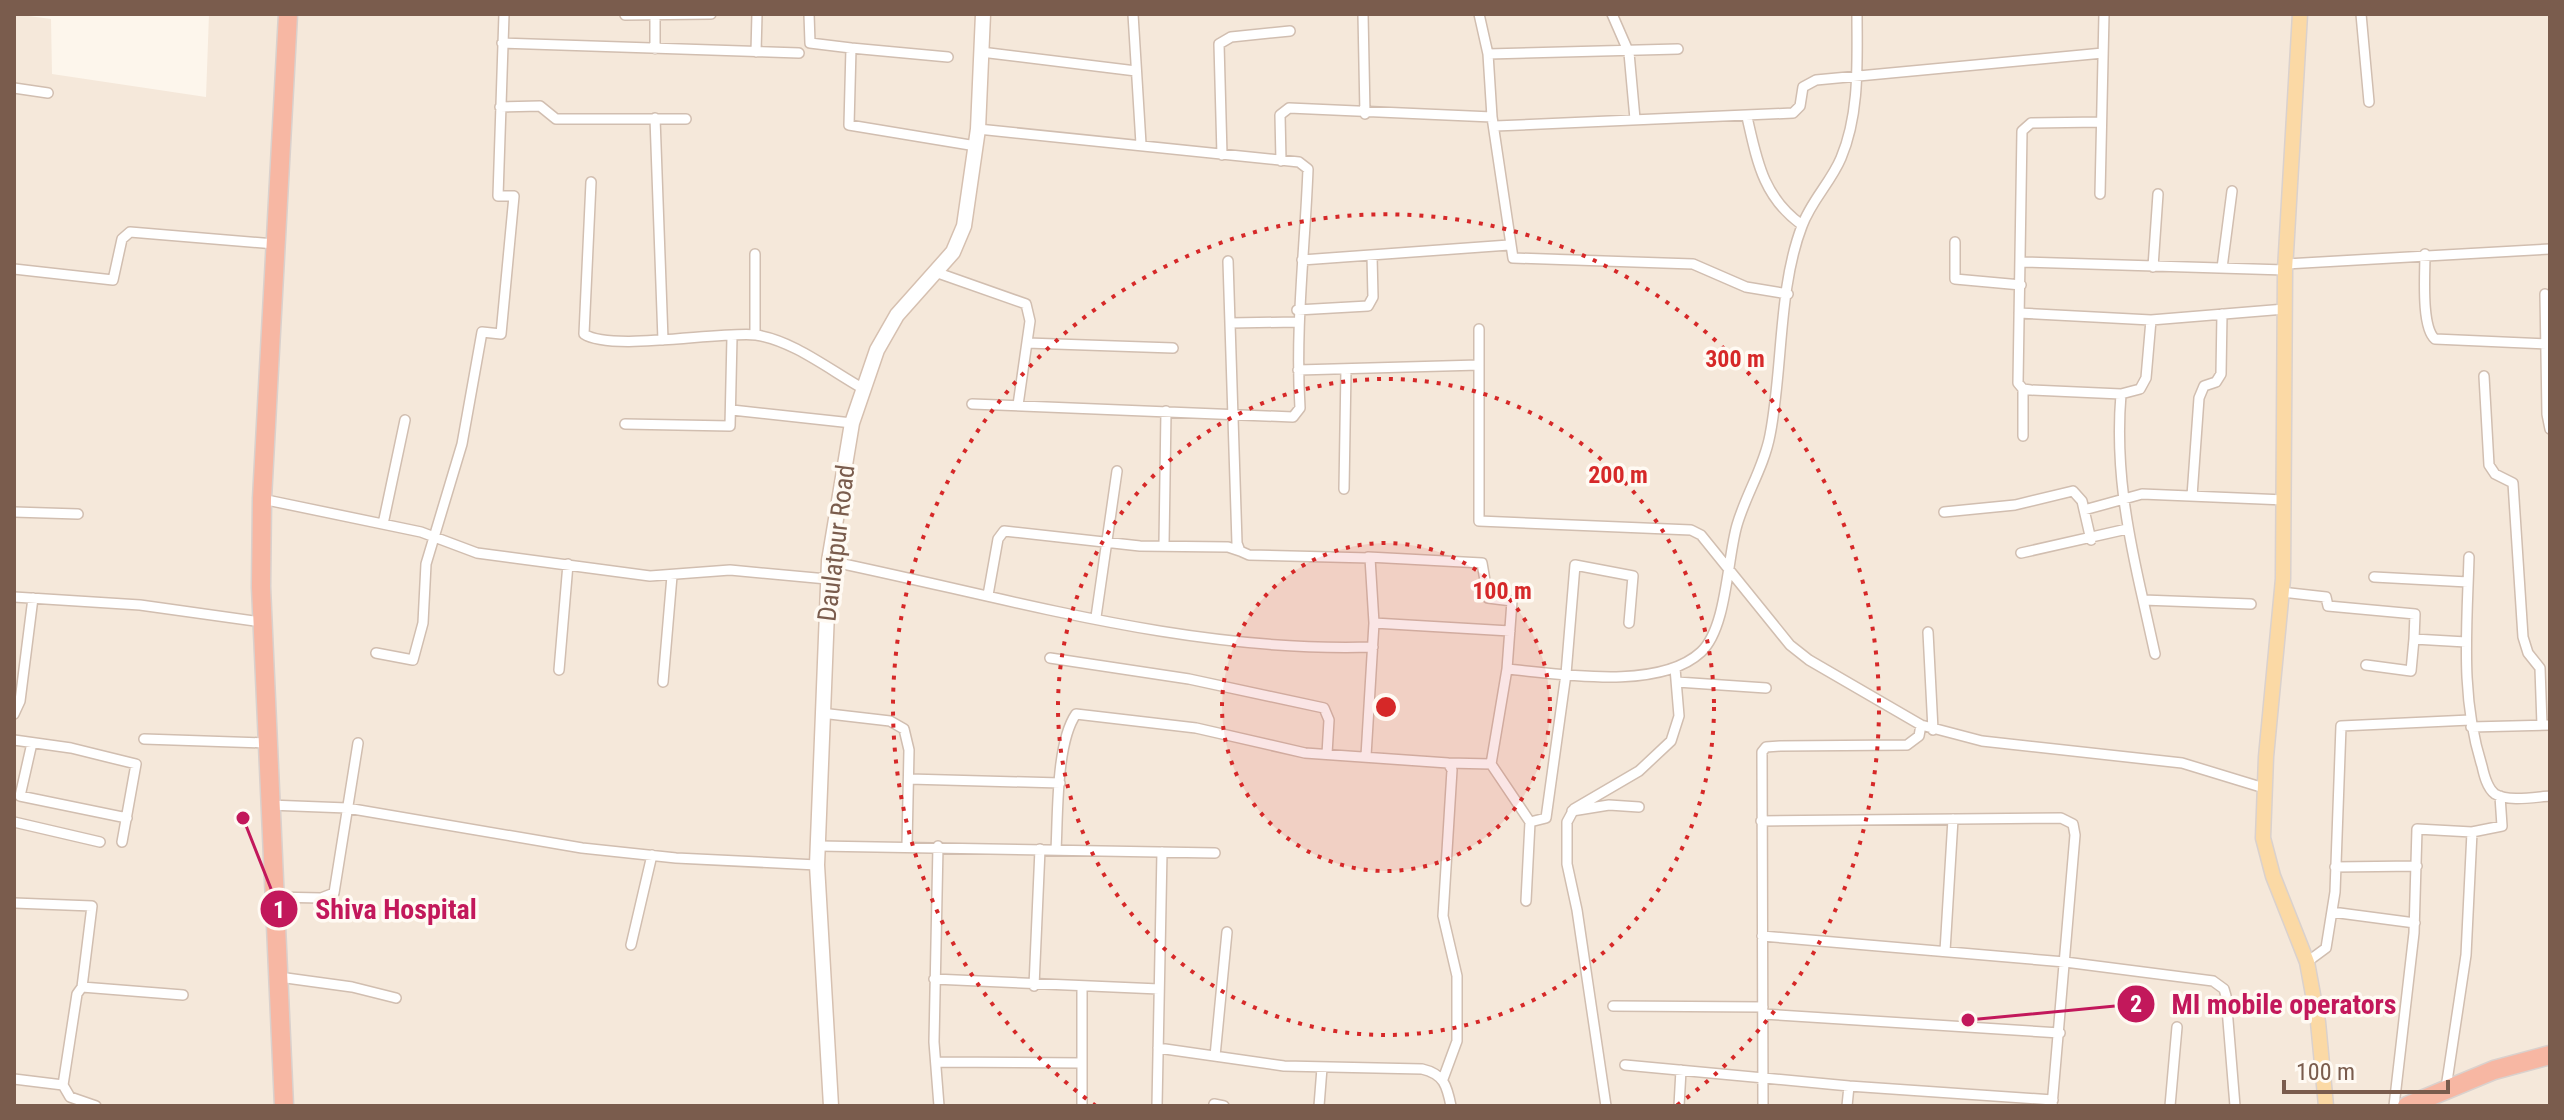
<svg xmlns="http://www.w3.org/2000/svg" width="2564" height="1120" font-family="'Roboto Condensed',sans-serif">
	<rect width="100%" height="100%" fill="#fdf6ec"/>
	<path fill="#f5e8da" d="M14,14L51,19L52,74L206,97L209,14H2550V1106H14Z"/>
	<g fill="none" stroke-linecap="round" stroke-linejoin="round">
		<defs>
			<path id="street" d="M809,14L810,43L851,48L849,125L976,146
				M1133,14L1141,144
				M1363,14L1365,114
				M1479,14L1488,54L1492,117L1513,258L1693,264L1746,287L1788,294
				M1612,14L1629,53L1635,119
				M2361,14L2369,102
				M625,15L711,14
				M502,43L799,53
				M851,48L948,57
				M655,49V15
				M756,52L757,14
				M981,52L1136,71
				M1488,54L1678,49
				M14,88L48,93
				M500,107L540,106L556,119H686
				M1747,117C1757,161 1763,197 1802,225
				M655,118L663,340
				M2100,122L2031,123L2022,131L2018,383L2023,389L2031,390L2121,394
				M1495,126L1793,113L1800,106L1803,87L1816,80L2103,53
				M1222,155L1219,44L1231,37L1290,31
				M1281,161L1280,115L1289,108L1492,117
				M591,182L584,334C611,352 720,331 756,335C792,340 830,370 862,388
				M2100,194L2104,14
				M1955,242V279L2021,285
				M755,254V335
				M2425,254C2425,274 2421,327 2435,339L2546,344
				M1302,260L1509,245
				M1228,261L1237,543L1240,551L1249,555L1370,558L1374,623L1366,756
				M2022,262L2285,270
				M2285,264L2550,249
				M2153,267L2158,194
				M2222,268L2232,191
				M14,269L113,280L122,239L130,232L275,244
				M938,273L1026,304L1030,321L1018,405
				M2545,294L2547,414L2550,429
				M1297,310L1368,306L1373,297L1372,256
				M2019,313L2151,320L2146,378L2140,389L2121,394C2115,466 2127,530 2143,600L2251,604
				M2151,320L2285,309
				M1230,323L1297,322
				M1479,329V521L1691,530L1701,535L1790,645L1809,660L1921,725L1982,741L2182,763L2264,788
				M1027,343L1173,348
				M1298,370L1479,365
				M2484,376L2489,465L2495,474L2513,483L2523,637L2528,653L2540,668L2542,725
				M2023,389V436
				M972,404L1293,417L1300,408C1295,327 1305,249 1308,169L1299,162L978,129
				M732,410L852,423
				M625,424L730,426L732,337
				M1344,489L1346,369
				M2192,496L2199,398L2204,386L2216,382L2221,374L2222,314
				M262,499L421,532L477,553L650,576L730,570L827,579
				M2084,510L2142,494L2285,500
				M14,512L78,514
				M1944,512L2015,505L2073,491L2082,501L2091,540
				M383,524L405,420
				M1164,544L1166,411
				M2021,553L2127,529
				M1368,557L1482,563L1488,598L1512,601L1507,669
				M2469,557C2467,628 2460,697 2482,766C2484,775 2487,788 2495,794C2508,802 2535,797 2550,796
				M829,561C1009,598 1188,653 1373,647
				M2374,577L2468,582
				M2282,592L2326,597L2328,606L2415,614L2414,639L2466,642
				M988,595L998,539L1004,531L1140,546L1228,547L1240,551
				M14,597L140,605L261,622
				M2143,600L2155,654
				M1096,617L1117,471
				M1374,623L1510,631
				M1928,632L1933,730
				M376,653L413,660L423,623L426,564L462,444L482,332L501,334L514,196H498L504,14
				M1050,658L1189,679L1324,708L1329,720L1327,754
				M2366,665L2411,671L2414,639
				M559,670L568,564
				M663,682L672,576
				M1677,682L1766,688
				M821,713L890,721L904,729L909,750L907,846
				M14,714L20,701L33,598
				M2471,727L2550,725
				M144,739L266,743
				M14,740L71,748L136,764L122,842
				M32,743L20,796L127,818
				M1448,763L1491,764L1507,669C1560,674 1659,691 1701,652C1727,628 1727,559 1737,525C1746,494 1764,467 1770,435C1783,369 1778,288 1802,226C1811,201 1831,182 1841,158C1860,113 1857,61 1857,14
				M1491,764L1530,822L1526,901
				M909,779L1060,783
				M269,805L347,808L582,848L676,858L817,865
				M1572,811L1609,805L1639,807
				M1761,821L2061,818L2073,824L2075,835L2052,1106
				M14,822L100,842
				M1530,822L1546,818L1566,674L1575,565L1633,576L1629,623
				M819,846L1215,853
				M938,846L934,1042L939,1106
				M1056,850C1058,814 1056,743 1076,714L1196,728L1305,753L1448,763L1452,770L1443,916L1457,976V1041L1443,1079
				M2335,867L2417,866
				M273,897L321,898L334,893L358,743
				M14,903L92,906L82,987
				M2332,912L2415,923
				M1762,936L2065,962L2213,981L2224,989L2226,996L2235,1106
				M631,945L652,855
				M1945,951L1953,819
				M2307,962L2326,948L2335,892L2341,726L2470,720
				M279,977L352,987L396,998
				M934,979L1159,989
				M1034,986L1040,849
				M1613,1006L1763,1007
				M1763,1014L2060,1033
				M1158,1048L1284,1066L1422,1069C1444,1074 1447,1086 1451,1106
				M1215,1056L1227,932
				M936,1062L1082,1063
				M1625,1065L1849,1086L2053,1100
				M14,1079L63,1085
				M2446,1088L2466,955L2472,832
				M1214,1104L1224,1106
				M96,1106L70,1097L63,1085L77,994L82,987L183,995
				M1082,1106V987
				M1157,1106L1162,852
				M1319,1106L1322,1068
				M1606,1106L1577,910L1567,864V822L1574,809L1639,771L1671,741L1679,716L1675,668
				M1679,1106L1681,1070
				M1763,1106L1762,752L1766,747L1780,746L1907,745L1919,736L1921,725
				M1847,1106L1849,1086
				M2170,1106L2177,1027
				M2394,1106L2414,933L2417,829L2472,832L2502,826L2500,796"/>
			<path id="secondary" d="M831,1106L817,865L829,561L852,423L877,350L897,315L953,252L964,226L978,129L983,14"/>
			<path id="primary" d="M2300,14L2285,270L2283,579L2266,757L2263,838L2273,876L2307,962L2318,1022L2326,1106"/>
			<path id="highway" d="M284,1106L261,587L262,499L288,14
				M2407,1106L2494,1070L2550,1055"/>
		</defs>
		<use href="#street" stroke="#d1beb0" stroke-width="12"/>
		<use href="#secondary" stroke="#d6c0b0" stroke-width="17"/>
		<use href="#primary" stroke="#dad1cd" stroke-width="17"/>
		<use href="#highway" stroke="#dad1cd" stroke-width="21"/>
		<use href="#street" stroke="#fff" stroke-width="9"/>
		<use href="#secondary" stroke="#fff" stroke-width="14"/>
		<use href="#primary" stroke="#fbd9a5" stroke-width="14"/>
		<use href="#highway" stroke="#f7b7a3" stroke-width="18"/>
	</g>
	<circle cx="1386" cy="707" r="164" fill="#d62828" fill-opacity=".12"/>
	<g fill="none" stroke="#d62828" stroke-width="4" stroke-dasharray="4 8">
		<circle cx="1386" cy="707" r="164"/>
		<circle cx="1386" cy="707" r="328"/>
		<path d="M1096 1106A493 493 0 1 1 1676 1106"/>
	</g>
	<g text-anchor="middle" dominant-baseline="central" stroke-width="7" stroke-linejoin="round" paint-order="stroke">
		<g font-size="26" fill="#7a5c4d" stroke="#fffaf3">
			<text transform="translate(836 543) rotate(-83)">Daulatpur Road</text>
		</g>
	</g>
	<circle cx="1386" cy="707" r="12" fill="#d62828" stroke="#fffaf3" stroke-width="4"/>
	<g font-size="24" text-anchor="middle" font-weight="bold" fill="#d62828" stroke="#fffaf3" stroke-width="7" stroke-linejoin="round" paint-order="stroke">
		<text x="1735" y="367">300 m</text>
		<text x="1618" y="483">200 m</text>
		<text x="1502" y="599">100 m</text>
	</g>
	<path fill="none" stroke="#c2185b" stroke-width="3" d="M243 818L279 909M1968 1020L2136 1004"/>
	<g fill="#c2185b" stroke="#fffaf3" stroke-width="3">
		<circle cx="243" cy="818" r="8"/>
		<circle cx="1968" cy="1020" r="8"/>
		<circle cx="279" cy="909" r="20"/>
		<circle cx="2136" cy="1004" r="20"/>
	</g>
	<g font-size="24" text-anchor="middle" font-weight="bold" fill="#fff">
		<text x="279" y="918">1</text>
		<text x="2136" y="1012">2</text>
	</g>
	<g font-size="28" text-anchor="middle" font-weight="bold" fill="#c2185b" stroke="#fffaf3" stroke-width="7" stroke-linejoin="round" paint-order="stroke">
		<text x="396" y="919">Shiva Hospital</text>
		<text x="2284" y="1014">MI mobile operators</text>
	</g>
	<rect width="2564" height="1120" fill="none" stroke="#7a5c4d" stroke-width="32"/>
	<path d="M2284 1080v12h164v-12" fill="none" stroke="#7a5c4d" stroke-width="4"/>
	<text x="2296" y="1080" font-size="24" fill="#7a5c4d" stroke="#fffaf3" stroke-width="6" paint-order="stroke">100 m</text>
</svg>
